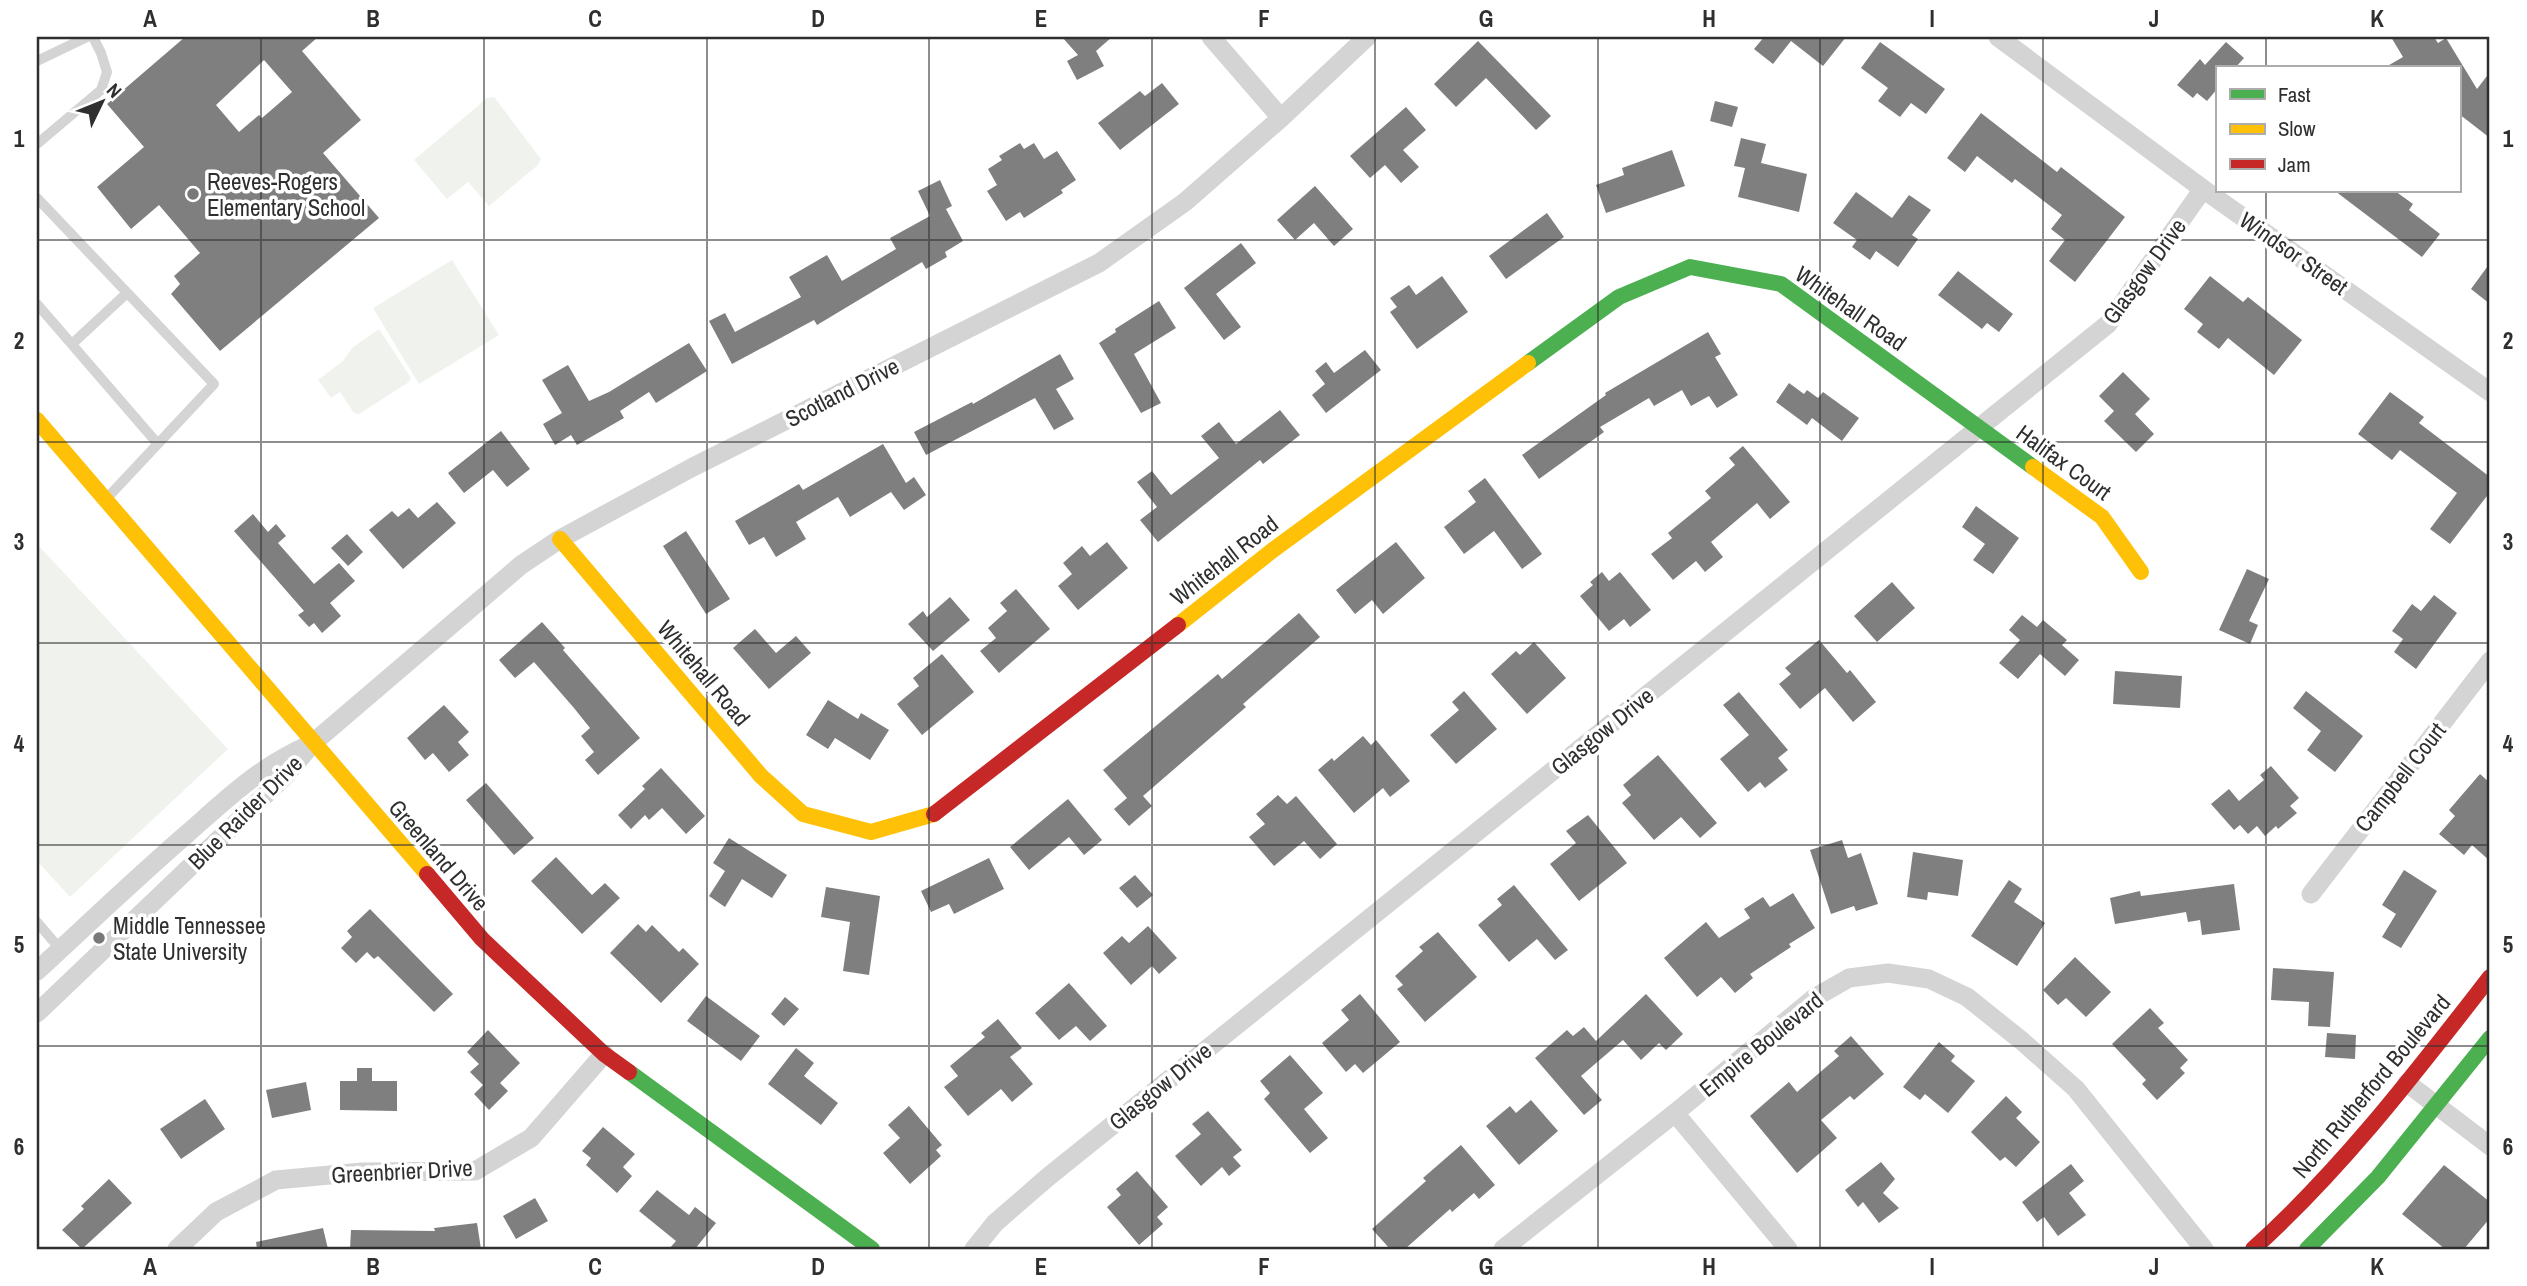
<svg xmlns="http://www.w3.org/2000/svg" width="2527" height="1286" font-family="'Archivo Narrow',sans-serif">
	<rect width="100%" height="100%" fill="#fff"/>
	<path fill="#f0f3ed" d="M494,97L541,159L538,165L489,206L468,182L447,199L414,160L487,98Z
		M452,260L499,335L419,384L373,308Z
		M379,329L411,378L409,382L359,414L354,413L340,392L331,398L318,380L343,361L352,348Z
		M37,544L228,749L70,897L37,861Z"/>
	<path fill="#7f7f7f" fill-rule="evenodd" d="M185,37H318L302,51L361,120L323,153L379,218L220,351L171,294L180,284L174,276L200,253L159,205L131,229L97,187L144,147L107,104ZM264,60L292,92L262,118L259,115L239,132L216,105Z
		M1062,37H1112L1096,51L1104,66L1077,80L1067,61L1078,55Z
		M1764,37H1846L1823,66L1791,41L1773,64L1754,49Z
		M2391,37H2434L2438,43L2446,38L2477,89L2490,72V138L2459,114V68H2384L2403,57Z
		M1478,41L1551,116L1536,130L1486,78L1456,107L1434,84Z
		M1880,42L1945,89L1926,114L1911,103L1900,117L1878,101L1888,88L1861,68Z
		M2226,42L2244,58L2235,68H2217V89L2207,101L2197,93L2193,98L2177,85L2200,59L2205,65Z
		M1162,83L1179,104L1120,150L1098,123L1140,91L1145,96Z
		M1715,101L1738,107L1732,127L1710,121Z
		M1406,107L1426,130L1403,150L1419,167L1401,183L1385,165L1370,178L1350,156Z
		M1981,113L2057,172L2061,167L2125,217L2075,282L2049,261L2065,240L2051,229L2062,215L2015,179L2012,183L1977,156L1965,172L1947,158Z
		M1741,138L1766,144L1761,163L1807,174L1799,212L1738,197L1745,168L1734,166Z
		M1020,143L1024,149L1034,143L1044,159L1057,151L1076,180L1061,190L1063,193L1024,218L1020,212L1006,221L987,191L997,185L988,169L1002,160L999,156Z
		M1672,150L1685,186L1606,213L1596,185L1624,175L1622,168Z
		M940,180L952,206L946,209L963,241L945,252L947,257L926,269L922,262L817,325L814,320L732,364L709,321L725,313L735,332L801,297L789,277L827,255L842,281L896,249L890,238L930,216L918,191Z
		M1315,186L1353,229L1334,246L1314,223L1295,240L1277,220Z
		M2335,191H2395L2413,204L2409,210L2440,234L2422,257Z
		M1856,192L1892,218L1909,195L1931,210L1912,235L1918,239L1898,267L1876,251L1870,260L1852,247L1857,240L1833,223Z
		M1547,213L1564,237L1506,279L1489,256Z
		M1241,243L1256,263L1216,294L1241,327L1224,340L1184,288Z
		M2490,263V304L2471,289Z
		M1958,271L2013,314L1999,332L1987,323L1982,329L1938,295Z
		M1442,276L1468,312L1417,349L1390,312L1397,307L1390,298L1409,285L1416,295Z
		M2210,276L2243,302L2248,297L2302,340L2274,375L2228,338L2219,349L2197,332L2203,324L2184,309Z
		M1159,301L1176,328L1134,354L1161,403L1141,413L1099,343L1116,332L1115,329Z
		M1708,332L1721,354L1715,357L1738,395L1717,408L1709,396L1691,406L1682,390L1654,406L1649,398L1600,427L1604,432L1539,479L1522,455L1606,395L1605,393Z
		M689,343L707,371L656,403L649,392L620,411L624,418L577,445L571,435L555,445L543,424L562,413L542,380L568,365L589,401L609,392Z
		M1365,350L1381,370L1326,413L1312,395L1325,384L1315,371L1326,362L1334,373Z
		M1060,354L1074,379L1056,389L1074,419L1054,430L1035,398L926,455L914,432L972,402L973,404Z
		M2123,372L2150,399L2135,414L2154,434L2136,452L2104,421L2114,411L2099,396Z
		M1789,383L1804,394L1807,390L1818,398L1823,392L1859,418L1842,441L1812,418L1807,425L1776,402Z
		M2390,392L2424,417L2419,423L2490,477V492L2450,544L2430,529L2457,493L2400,450L2392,460L2358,434Z
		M1280,410L1300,435L1263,464L1260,460L1158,542L1140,520L1157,507L1137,482L1152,471L1171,495L1219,458L1201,436L1219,422L1236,444Z
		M501,431L530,469L507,487L493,470L464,493L448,473Z
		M883,444L906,483L914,477L926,495L904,510L891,492L850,517L838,497L796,522L806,539L776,557L764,537L749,545L735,521L799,484L803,490Z
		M1743,446L1790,502L1770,519L1757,503L1711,542L1723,557L1705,572L1696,561L1673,580L1651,554L1672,538L1668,533L1711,498L1705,491L1735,465L1729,458Z
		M1485,478L1542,554L1522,569L1494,531L1464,554L1444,527L1476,502L1468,491Z
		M437,502L456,523L403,569L369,530L392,511L398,517L409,508L418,518Z
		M1976,506L2019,538L1993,574L1973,560L1985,544L1962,527Z
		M253,514L268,532L276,524L286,536L278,543L314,584L339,563L355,581L330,603L341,616L322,633L314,623L309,627L298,615L304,611L234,531Z
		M686,531L730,599L706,614L663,546Z
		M347,534L363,552L348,566L331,548Z
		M1107,542L1128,568L1078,610L1058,586L1072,574L1063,563L1082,546L1090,556Z
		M1396,542L1425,578L1383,614L1372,600L1355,614L1336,590Z
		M2247,569L2269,579L2249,621L2258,625L2250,644L2219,630Z
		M1602,572L1609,581L1620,572L1651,610L1630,627L1624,619L1609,631L1580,596L1593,585L1590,582Z
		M1892,582L1915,608L1877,642L1854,616Z
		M1016,589L1050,629L999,673L980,651L996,638L988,628L1007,611L1000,603Z
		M2434,595L2457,613L2416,669L2394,652L2403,639L2392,631L2412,604L2421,611Z
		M950,597L970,620L933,651L908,624L923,611L927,617Z
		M1299,613L1320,637L1243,704L1246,707L1143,796L1152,806L1129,826L1114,809L1127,798L1103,770L1218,674L1222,679Z
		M2022,615L2037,627L2043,620L2067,640L2062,645L2079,660L2065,676L2040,654L2018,679L1999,663L2020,640L2009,630Z
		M542,622L565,648L563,650L640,738L598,775L585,760L594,752L581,736L590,728L574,708L534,662L515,678L499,660Z
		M755,629L776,653L796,636L811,653L769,689L733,648Z
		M1819,640L1847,673L1850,670L1876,702L1853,722L1825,688L1800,709L1779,684L1791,674L1785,668Z
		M1534,642L1566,678L1527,714L1491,674L1516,651L1520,655Z
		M942,654L974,692L922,735L897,704L919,686L913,678Z
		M2115,671L2182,676L2180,708L2113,704Z
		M1464,691L1497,729L1456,764L1430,735L1459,710L1452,702Z
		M2306,691L2363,736L2335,772L2307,750L2321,731L2293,708Z
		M1739,692L1788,750L1778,758L1788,770L1765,788L1760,782L1748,792L1720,759L1749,735L1723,705Z
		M828,700L858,719L861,713L889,730L870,760L835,738L828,749L806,735Z
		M444,705L469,732L458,742L469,755L449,772L433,753L425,760L407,738Z
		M1363,736L1371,745L1376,740L1410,781L1390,797L1383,788L1354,813L1318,770L1332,758L1334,761Z
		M1658,755L1717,823L1700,838L1681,817L1654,840L1622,803L1631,795L1623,785Z
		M2271,766L2299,798L2290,806L2297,813L2278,829L2276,826L2265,836L2257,826L2248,834L2240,825L2234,830L2211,804L2229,789L2239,801L2264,780L2260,775Z
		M661,768L705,816L686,834L662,808L649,820L645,815L631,829L618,815L645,789L642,786Z
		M2480,774L2490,783V861L2472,845L2464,855L2439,834L2455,816L2449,810Z
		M486,783L534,838L514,855L466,800Z
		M1278,795L1287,804L1296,796L1337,844L1320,859L1304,841L1274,866L1249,837L1265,824L1256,814Z
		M1068,799L1102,840L1084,855L1069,837L1029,870L1010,847Z
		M1588,815L1627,863L1579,901L1550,864L1576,843L1566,831Z
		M729,838L787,875L772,898L742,879L725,907L709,896L725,871L713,863Z
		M1842,840L1848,858L1861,853L1878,904L1856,911L1854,906L1831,914L1810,850Z
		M1913,852L1963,860L1958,896L1928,892L1927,900L1907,897Z
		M556,857L592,895L605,883L620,898L582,934L531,881Z
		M989,858L1004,889L954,914L949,904L931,912L921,891Z
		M2404,870L2437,891L2401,948L2382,937L2396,914L2382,905Z
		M1135,875L1153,895L1137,908L1119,888Z
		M2009,880L2022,889L2014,902L2045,923L2017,966L1971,936Z
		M2234,884L2240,930L2202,935L2200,920L2188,922L2186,912L2115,924L2110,898L2140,891L2141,896Z
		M1514,885L1568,950L1555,960L1537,939L1509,962L1478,925L1502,905L1497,899Z
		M826,887L880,896L869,975L843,971L850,922L821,917Z
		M1793,893L1815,928L1789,944L1791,947L1750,974L1753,978L1735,993L1721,977L1697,997L1664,958L1706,922L1719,938L1750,918L1744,909L1763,897L1770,907Z
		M370,909L453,994L434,1012L378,956L374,959L367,952L356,963L341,948L352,937L347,931Z
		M638,924L646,932L652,925L679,952L683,948L699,964L661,1003L610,953Z
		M1148,926L1177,958L1159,974L1152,966L1131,985L1103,953L1122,936L1129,943Z
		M1438,932L1477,977L1425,1022L1397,989L1403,985L1395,976L1423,951L1419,947Z
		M2075,957L2111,992L2086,1017L2066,998L2058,1005L2043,990Z
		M2273,968L2334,972L2330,1027L2308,1026L2309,1002L2271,1000Z
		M1069,983L1107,1026L1090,1041L1076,1026L1059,1040L1035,1013Z
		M1360,994L1400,1042L1363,1073L1355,1064L1346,1072L1322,1043L1349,1020L1341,1010Z
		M1646,994L1683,1034L1666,1050L1659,1043L1641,1060L1623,1040L1581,1076L1602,1100L1584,1115L1535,1058L1567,1030L1573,1036L1584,1027L1596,1041Z
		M706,996L760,1036L741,1061L687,1021Z
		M785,997L799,1009L784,1026L771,1014Z
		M2150,1008L2164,1023L2158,1028L2188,1060L2180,1068L2185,1073L2157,1100L2142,1084L2146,1080L2112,1044Z
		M998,1019L1022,1048L1010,1057L1033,1084L1012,1102L1001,1089L968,1116L944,1087L958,1076L950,1066L985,1037L981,1033Z
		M488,1030L520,1063L500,1083L508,1091L489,1110L474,1094L483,1085L470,1072L479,1064L467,1052Z
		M2327,1033L2356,1035L2355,1059L2325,1057Z
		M1851,1036L1884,1074L1854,1100L1850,1096L1821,1120L1837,1138L1797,1173L1750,1116L1789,1082L1797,1092L1839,1056L1834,1051Z
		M1939,1042L1955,1056L1951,1061L1975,1081L1948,1113L1925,1094L1920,1100L1903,1087Z
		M796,1048L814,1063L804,1076L838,1103L821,1125L768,1084Z
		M1290,1055L1323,1093L1304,1109L1328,1138L1310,1153L1264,1099L1270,1093L1260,1081Z
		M357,1068H372V1081H397V1111L340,1110V1081H357Z
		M306,1082L311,1110L272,1118L266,1090Z
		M2006,1096L2022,1112L2016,1118L2040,1142L2016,1167L2005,1157L2000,1161L1971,1132Z
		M205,1099L225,1129L181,1159L160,1129Z
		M1531,1100L1558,1131L1519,1165L1486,1126L1510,1106L1516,1113Z
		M909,1106L942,1145L936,1150L941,1156L910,1184L883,1153L900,1138L888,1125Z
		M1208,1111L1242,1150L1233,1157L1241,1166L1229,1176L1222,1167L1201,1186L1175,1156L1201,1134L1192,1124Z
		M603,1127L635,1154L623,1167L632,1176L617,1193L586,1165L591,1158L582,1151Z
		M1461,1145L1495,1185L1479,1199L1474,1193L1452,1212L1450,1209L1405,1249H1390L1372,1229L1426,1181L1423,1178Z
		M1881,1162L1895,1179L1883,1193L1899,1208L1879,1223L1863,1202L1858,1207L1845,1190Z
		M2071,1164L2084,1181L2069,1193L2086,1215L2058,1236L2044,1217L2037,1222L2022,1202Z
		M2444,1165L2490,1202V1218L2464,1249H2445L2402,1214Z
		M1137,1171L1168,1207L1157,1217L1163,1224L1139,1245L1107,1207L1121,1195L1116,1189Z
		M109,1179L132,1203L82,1249L62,1230L84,1209L81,1206Z
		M657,1190L689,1215L695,1207L716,1223L695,1249H669L676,1241L639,1211Z
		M535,1198L548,1221L516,1239L503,1216Z
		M477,1223L481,1249H350L351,1230L435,1231L434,1228Z
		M323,1228L328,1249H257L256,1242Z"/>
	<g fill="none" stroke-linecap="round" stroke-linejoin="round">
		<path stroke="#d4d4d4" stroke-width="10" d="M37,61L87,37
			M37,144L101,90L107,72L101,53L93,37
			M37,198L214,384L108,497
			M37,304L157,443
			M72,344L127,293
			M37,922L60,949"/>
		<path stroke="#d4d4d4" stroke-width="19" d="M1211,37L1281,118
			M1998,37L2203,189L2490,392
			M2311,894L2490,661
			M37,971C87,925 136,878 188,833C229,797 258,768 309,745
			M37,1013L283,778L313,743L521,565L560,539L693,467L1099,263L1185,202L1281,118L1367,37
			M2407,1083L2490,1146
			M1675,1113L1788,1249
			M177,1249L216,1212L276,1180L362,1172L475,1171L531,1138L604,1054
			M974,1249L995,1223L1048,1177L2108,324L2203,189
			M1503,1249L1675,1113L1814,998L1849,978L1888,973L1929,979L1967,997L2022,1041L2076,1089L2204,1249"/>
		<path stroke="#4caf50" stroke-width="16" d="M1528,363L1619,297L1690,267L1781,284L2033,467
			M629,1072L872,1249
			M2307,1249L2378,1177L2490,1038"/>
		<path stroke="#ffc107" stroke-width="16" d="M37,420L427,874
			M2033,467L2102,517L2141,572
			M560,539L761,776L803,814L871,832L934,814
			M1178,625L1273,550L1528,363"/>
		<path stroke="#c62828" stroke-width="16" d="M934,814L1178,625
			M427,874L482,939L604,1054L629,1072
			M2253,1249C2343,1168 2416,1072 2490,977"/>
	</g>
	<path fill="none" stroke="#2f2f2f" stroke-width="2" stroke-opacity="0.55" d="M261,37V1249M484,37V1249M707,37V1249M929,37V1249M1152,37V1249M1375,37V1249M1598,37V1249M1820,37V1249M2043,37V1249M2266,37V68M2266,191V1249M37,240H2490M37,442H2490M37,643H2490M37,845H2490M37,1046H2490"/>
	<g fill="#787878" stroke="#fff" stroke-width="2.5">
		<circle cx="193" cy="194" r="7"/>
		<circle cx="99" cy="938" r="7"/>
	</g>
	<g text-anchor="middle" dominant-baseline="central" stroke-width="7" stroke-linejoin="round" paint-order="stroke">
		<g font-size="23" fill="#2f2f2f" stroke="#fff" text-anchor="start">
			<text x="207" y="181">Reeves-Rogers<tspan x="207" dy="26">Elementary School</tspan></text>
			<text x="113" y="925">Middle Tennessee<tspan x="113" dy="26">State University</tspan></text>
		</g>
		<g font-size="23" fill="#2f2f2f" stroke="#fff">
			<text transform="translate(2294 253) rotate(35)">Windsor Street</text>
			<text transform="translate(2144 271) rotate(-54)">Glasgow Drive</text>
			<text transform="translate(1851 308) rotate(35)">Whitehall Road</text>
			<text transform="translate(842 392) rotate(-27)">Scotland Drive</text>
			<text transform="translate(2064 462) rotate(36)">Halifax Court</text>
			<text transform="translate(1224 560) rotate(-38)">Whitehall Road</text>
			<text transform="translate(704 673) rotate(50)">Whitehall Road</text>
			<text transform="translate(1602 731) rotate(-39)">Glasgow Drive</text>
			<text transform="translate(2400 777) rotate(-52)">Campbell Court</text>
			<text transform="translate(245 812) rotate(-45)">Blue Raider Drive</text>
			<text transform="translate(439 855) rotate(49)">Greenland Drive</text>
			<text transform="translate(1761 1044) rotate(-39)">Empire Boulevard</text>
			<text transform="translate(1160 1086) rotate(-39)">Glasgow Drive</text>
			<text transform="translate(2371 1086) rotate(-50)">North Rutherford Boulevard</text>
			<text transform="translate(402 1171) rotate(-3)">Greenbrier Drive</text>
		</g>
	</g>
	<rect width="2527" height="1286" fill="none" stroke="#ffffff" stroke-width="77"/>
	<rect x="2216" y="66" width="245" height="126" fill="#ffffff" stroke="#acacac" stroke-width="2"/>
	<rect x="2230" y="89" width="35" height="10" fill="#4caf50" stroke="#acacac" stroke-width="2"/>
	<text x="2278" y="102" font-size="21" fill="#2f2f2f">Fast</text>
	<rect x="2230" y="124" width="35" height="10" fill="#ffc107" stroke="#acacac" stroke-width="2"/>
	<text x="2278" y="136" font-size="21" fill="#2f2f2f">Slow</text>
	<rect x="2230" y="159" width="35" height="10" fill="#c62828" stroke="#acacac" stroke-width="2"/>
	<text x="2278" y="172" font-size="21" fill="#2f2f2f">Jam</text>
	<g transform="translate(102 102) rotate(47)" stroke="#ffffff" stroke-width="5" paint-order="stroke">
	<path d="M0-5L12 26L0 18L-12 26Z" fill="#2f2f2f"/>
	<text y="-10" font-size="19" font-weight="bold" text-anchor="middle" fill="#2f2f2f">N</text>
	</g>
	<rect x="38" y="38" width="2450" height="1210" fill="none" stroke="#2f2f2f" stroke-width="2.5"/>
	<g font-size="23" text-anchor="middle" font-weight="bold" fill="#2f2f2f">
		<text x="150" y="27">A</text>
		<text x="373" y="27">B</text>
		<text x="595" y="27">C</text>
		<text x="818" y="27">D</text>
		<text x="1041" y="27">E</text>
		<text x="1264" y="27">F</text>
		<text x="1486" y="27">G</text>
		<text x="1709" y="27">H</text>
		<text x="1932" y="27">I</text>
		<text x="2154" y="27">J</text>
		<text x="2377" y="27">K</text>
		<text x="19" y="147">1</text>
		<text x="2508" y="147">1</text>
		<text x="19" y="349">2</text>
		<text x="2508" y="349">2</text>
		<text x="19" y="550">3</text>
		<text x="2508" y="550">3</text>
		<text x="19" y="752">4</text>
		<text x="2508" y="752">4</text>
		<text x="19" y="953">5</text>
		<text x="2508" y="953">5</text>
		<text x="19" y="1155">6</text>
		<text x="2508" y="1155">6</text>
		<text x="150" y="1275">A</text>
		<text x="373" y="1275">B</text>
		<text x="595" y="1275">C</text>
		<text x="818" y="1275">D</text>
		<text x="1041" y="1275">E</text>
		<text x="1264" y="1275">F</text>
		<text x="1486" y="1275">G</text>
		<text x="1709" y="1275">H</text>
		<text x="1932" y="1275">I</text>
		<text x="2154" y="1275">J</text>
		<text x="2377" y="1275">K</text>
	</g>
</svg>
